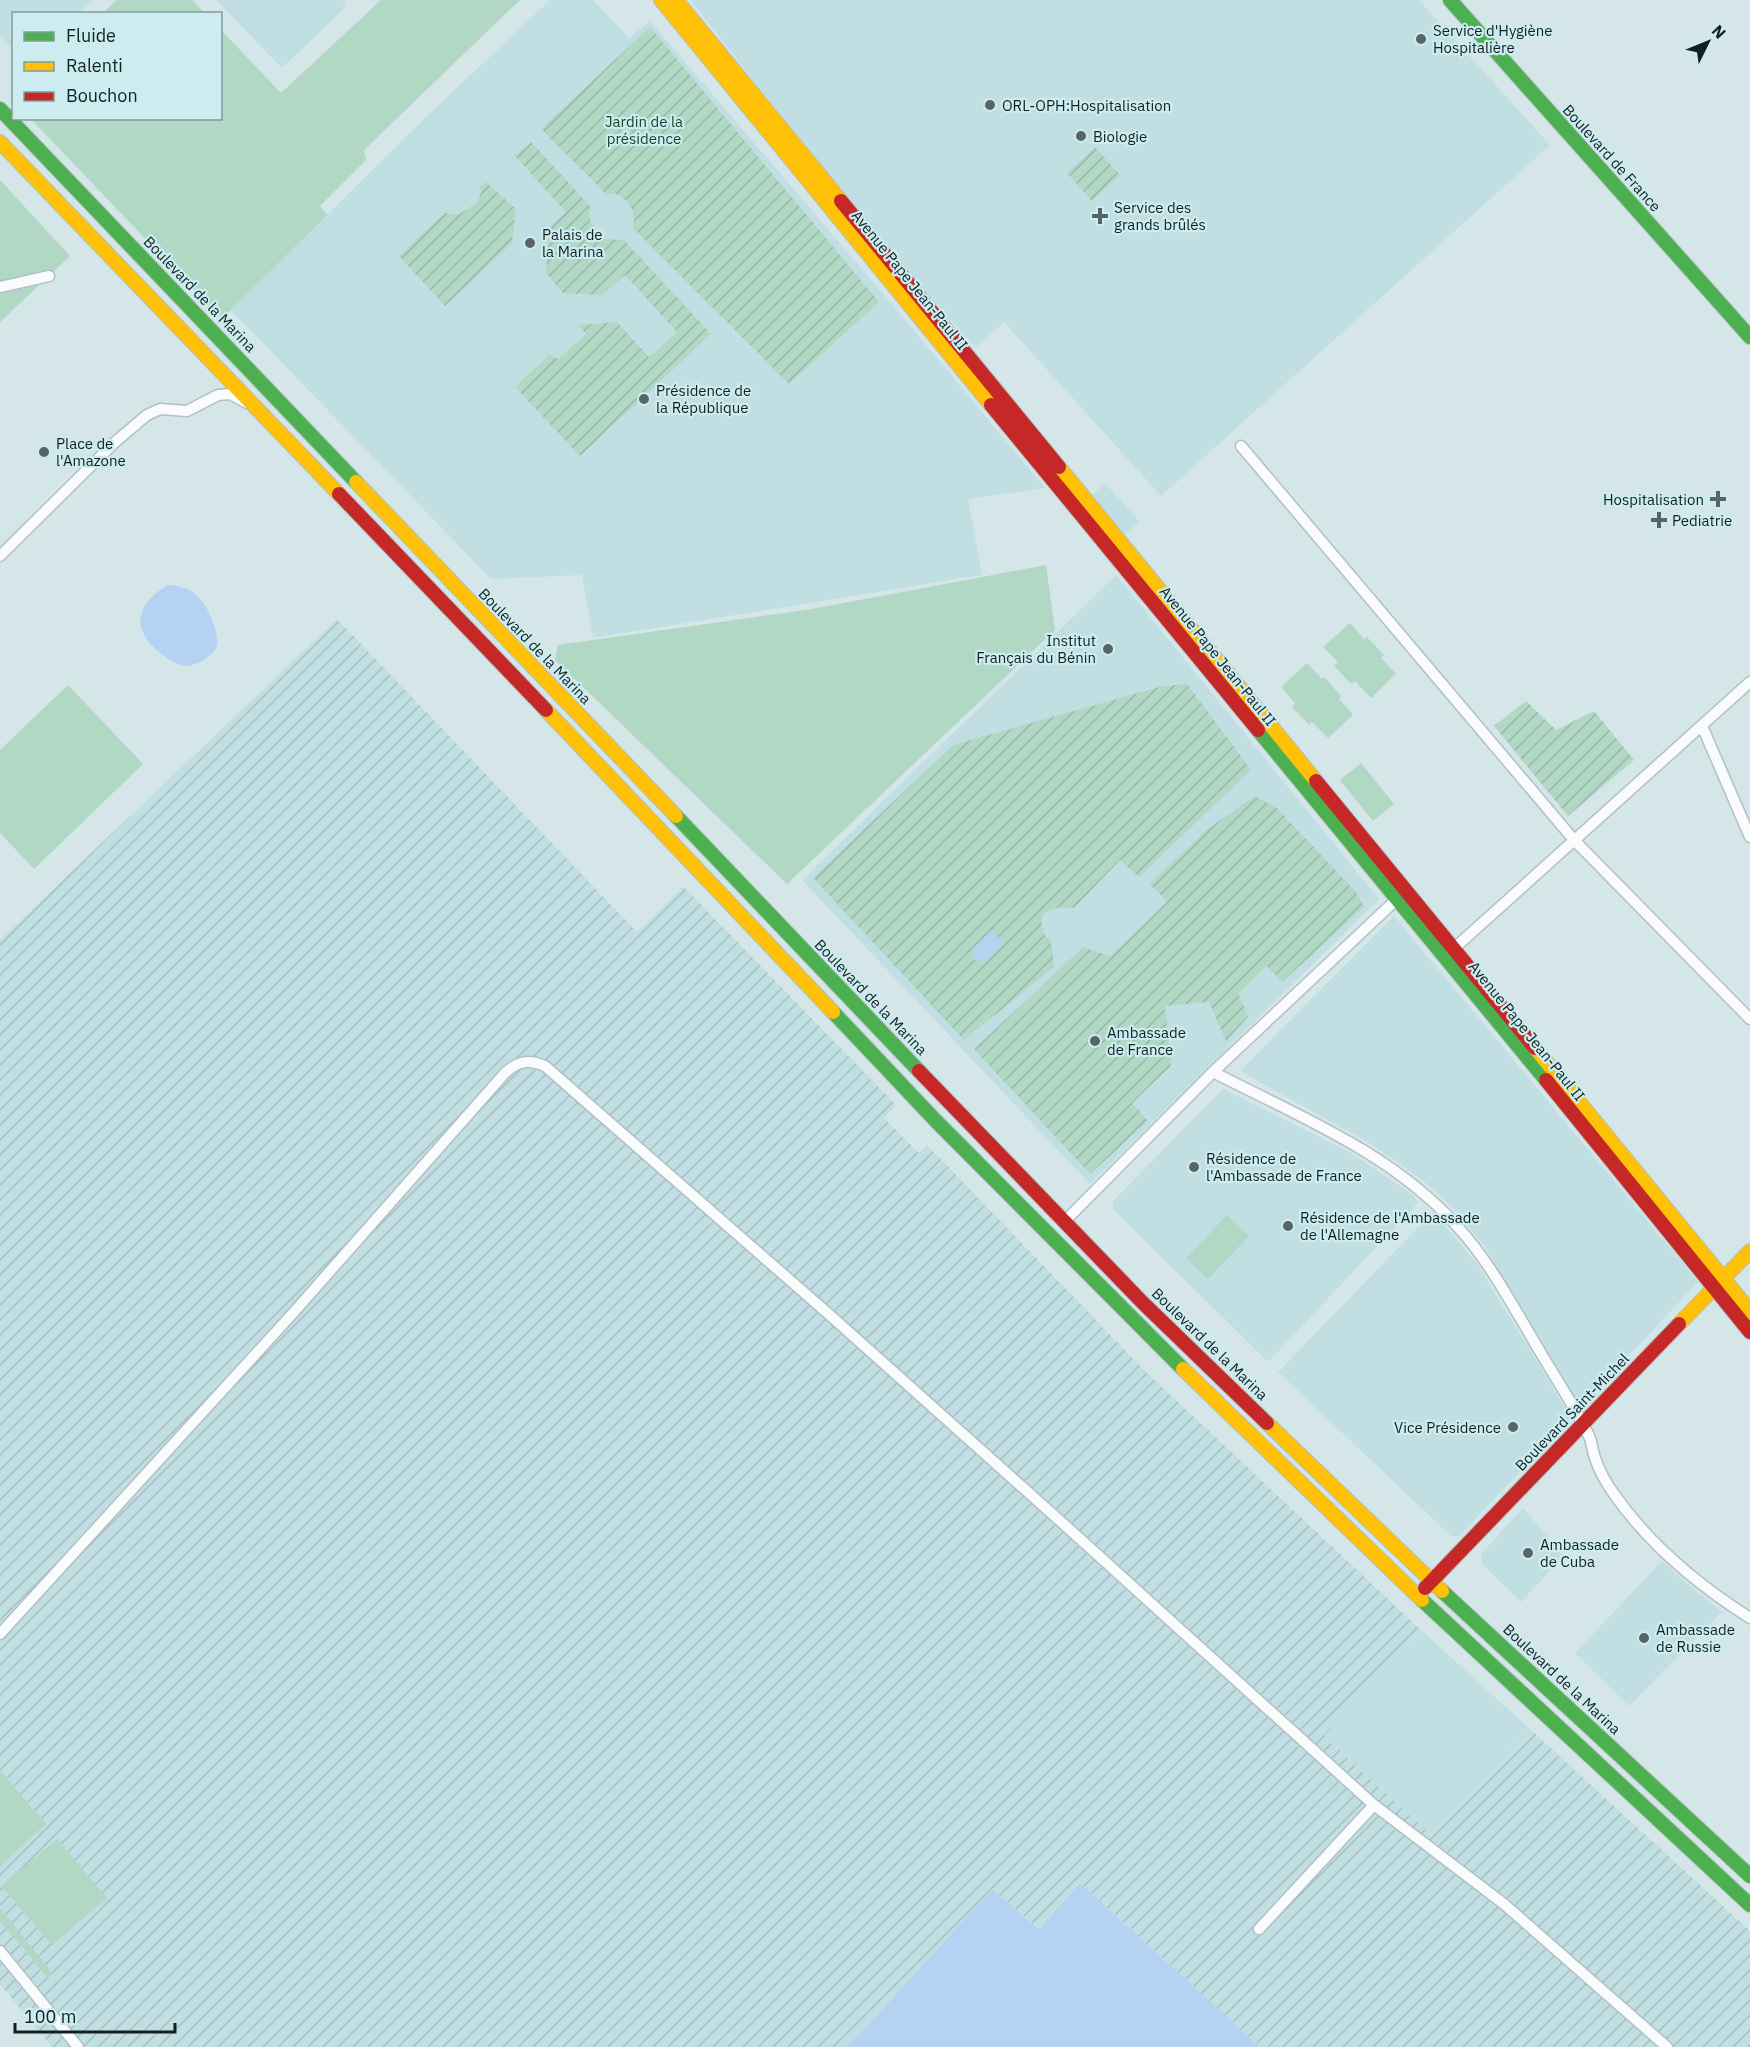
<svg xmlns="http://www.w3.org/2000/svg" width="1750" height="2047" font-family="'IBM Plex Sans',sans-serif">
	<defs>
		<pattern id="industrial-furrows" width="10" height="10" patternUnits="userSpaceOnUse" patternTransform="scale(1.5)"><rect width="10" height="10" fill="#c1dfe3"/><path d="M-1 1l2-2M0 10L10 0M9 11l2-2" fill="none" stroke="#a5bfc2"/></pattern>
		<pattern id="garden-furrows" width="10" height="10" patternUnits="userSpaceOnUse" patternTransform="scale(1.5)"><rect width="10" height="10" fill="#b1d7c5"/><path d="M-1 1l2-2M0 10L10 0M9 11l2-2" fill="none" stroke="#97b8a9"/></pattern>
	</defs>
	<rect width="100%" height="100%" fill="#d4e6e8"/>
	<path fill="#c1dfe3" d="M0,0H92L79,13L14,14L13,50L0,37Z
		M216,0H346L343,3L346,7L282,68Z
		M550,0H593L629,38L650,21L891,303L1045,488L968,499L982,575L593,638L582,575L491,579L231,310L429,114Z
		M690,0H1419L1550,145L1161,496L1004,322L976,347L972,344L878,238Z
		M1105,483L1139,521L1123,537L1090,497Z
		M1116,575L1379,899L1090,1184L802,880Z
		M1394,916L1698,1282L1587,1400L1574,1398L1485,1247L1462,1218L1441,1196L1420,1178L1368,1142L1240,1071Z
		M1223,1089L1349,1152L1412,1194L1418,1203L1268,1362L1113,1209V1201Z
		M1433,1212L1477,1264L1571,1417L1460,1535L1452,1537L1278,1372Z
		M1523,1508L1564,1556L1521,1602L1482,1564L1481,1554Z
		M1662,1561L1688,1585L1722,1612L1629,1706L1575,1653Z
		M1422,1631L1530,1729L1431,1835L1323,1735Z"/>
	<path fill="url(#industrial-furrows)" d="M337,619L637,932L683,886L896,1105L884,1118L919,1153L927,1145L1146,1372L1422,1631L1324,1736L1431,1835L1530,1729L1750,1931V2047H1260L1080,1883L1039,1930L992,1889L848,2047H52L0,1984V940Z"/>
	<path fill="#b1d7c5" d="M117,0H192L205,13H103Z
		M381,0H520L364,150L366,160L320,206L327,215L222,319L31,119L220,118L221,30L281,93Z
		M0,180L70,256L0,322Z
		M1046,565L1055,630L787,884L555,660L558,645L812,609Z
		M1350,623L1364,639L1367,637L1384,655L1381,658L1396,674L1371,698L1355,681L1351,684L1334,666L1338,662L1323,647Z
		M1307,663L1322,679L1324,677L1341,696L1339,699L1353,715L1328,738L1312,722L1309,725L1292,707L1295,703L1281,687Z
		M68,685L143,764L34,869L0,833V750Z
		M1361,763L1394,804L1373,821L1340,780Z
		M1227,1215L1249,1236L1208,1279L1186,1258Z
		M0,1770L46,1824L0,1866Z
		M57,1839L107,1898L52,1945L1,1886Z
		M0,1908L52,1973L48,1978L0,1921Z"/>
	<path fill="url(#garden-furrows)" d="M650,27L879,302L789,384L633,228C636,211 630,200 614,193L607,195L541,129Z
		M531,142L591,207C586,221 595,229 604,239L624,240L711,334L580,456L515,387L549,355L558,359L586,334L578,325L617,322L649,357L677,332L625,275L602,295L563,293L546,273L549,227L566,212L515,156Z
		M1095,147L1120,175L1092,201L1067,173Z
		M486,182L516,209L512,243L445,306L399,256L444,213L458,215L478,202L481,191L479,187Z
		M1187,684L1251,770L1139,877L1120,860L1074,908C1054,906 1033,909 1045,935C1048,940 1049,937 1051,943C1053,950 1053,959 1054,967L964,1040L813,878L953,745L1163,686Z
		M1526,701L1556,730L1594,711L1634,760L1568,816L1494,726Z
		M1255,796L1278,809L1356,892L1364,907L1282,982L1267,966L1238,993L1248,1017L1226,1041L1209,1002L1165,1006L1171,1066L1132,1103L1148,1121L1090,1174L974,1049L1083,947L1110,956L1167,902L1150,884L1205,831Z"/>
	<path fill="#b4d2f2" d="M168,585C194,586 205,600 213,623C216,630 218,638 217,645C216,650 213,653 209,656C204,660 195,665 188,666C181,666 173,662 167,658C132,635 131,606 168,585Z
		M992,930L1004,943L983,963L979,959L976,961L972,957L974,954L971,950Z
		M1080,1883L1260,2047H848L992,1889L1039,1930Z"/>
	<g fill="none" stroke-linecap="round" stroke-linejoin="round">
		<defs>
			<path id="street" d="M0,287L49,276
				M1241,446L1574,840L1750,1019
				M0,556L114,443L147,415L160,409L187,411L218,395L230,394L247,403
				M1702,726L1750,837
				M1449,953L1750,682
				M1213,1072C1298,1116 1392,1153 1457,1226C1490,1262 1514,1308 1539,1350C1555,1377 1573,1404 1587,1432C1592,1440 1592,1449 1595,1458C1599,1470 1606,1483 1614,1494C1649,1544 1698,1585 1750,1618
				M1064,1222L1213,1072L1397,899
				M0,1634L294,1312L505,1073C518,1061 528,1059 545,1066L832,1317L1068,1528L1374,1805L1504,1904L1667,2047
				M1259,1929L1374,1805
				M0,1951L78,2047"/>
			<path id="fast" d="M1450,0L1750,337
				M0,109L356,482
				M1258,730L1546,1080
				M676,816L919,1071
				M833,1012L935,1120L1183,1369
				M1442,1591L1750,1876
				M1422,1600L1750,1905"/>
			<path id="slow" d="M661,0L991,405
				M676,0L841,201
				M0,142L339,494
				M1059,467L1316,781
				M356,482L676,816
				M546,710L833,1012
				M1535,1048L1750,1311
				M1679,1324L1750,1251
				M1183,1369L1422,1600
				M1267,1423L1442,1591"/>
			<path id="jam" d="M841,201L1059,467
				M991,405L1258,730
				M339,494L546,710
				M1316,781L1535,1048
				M919,1071L1143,1303L1267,1423
				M1546,1080L1750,1332
				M1425,1588L1679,1324"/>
		</defs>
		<use href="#street" stroke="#b1c0c2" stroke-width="13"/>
		<use href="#fast" stroke="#b1c0c2" stroke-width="16"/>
		<use href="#slow" stroke="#b1c0c2" stroke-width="16"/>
		<use href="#jam" stroke="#b1c0c2" stroke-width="16"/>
		<use href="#street" stroke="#f9fbfc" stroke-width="10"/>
		<use href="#fast" stroke="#4caf50" stroke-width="14"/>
		<use href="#slow" stroke="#ffc107" stroke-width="14"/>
		<use href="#jam" stroke="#c62828" stroke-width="14"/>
	</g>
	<g fill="#576566" stroke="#ccecf0" stroke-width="2">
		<circle cx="1421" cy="39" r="6"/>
		<circle cx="990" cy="105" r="6"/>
		<circle cx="1081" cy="136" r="6"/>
		<path d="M1097 207h6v6h6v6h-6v6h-6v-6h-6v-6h6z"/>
		<circle cx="530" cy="243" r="6"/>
		<circle cx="644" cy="399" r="6"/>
		<circle cx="44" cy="452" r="6"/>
		<path d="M1715 490h6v6h6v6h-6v6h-6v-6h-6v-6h6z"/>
		<path d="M1656 511h6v6h6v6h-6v6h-6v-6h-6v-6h6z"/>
		<circle cx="1108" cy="649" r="6"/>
		<circle cx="1095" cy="1041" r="6"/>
		<circle cx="1194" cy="1167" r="6"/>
		<circle cx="1288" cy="1226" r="6"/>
		<circle cx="1513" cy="1427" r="6"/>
		<circle cx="1528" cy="1553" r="6"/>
		<circle cx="1644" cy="1638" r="6"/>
	</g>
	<g text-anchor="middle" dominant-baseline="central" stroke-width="4.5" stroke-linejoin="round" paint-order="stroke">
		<g font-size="15" fill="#131f20" stroke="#ccecf0" text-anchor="start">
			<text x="1433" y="30">Service d'Hygiène<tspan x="1433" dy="17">Hospitalière</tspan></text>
			<text x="1002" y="105">ORL-OPH:Hospitalisation</text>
			<text x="1093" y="136">Biologie</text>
			<text x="1114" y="207">Service des<tspan x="1114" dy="17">grands brûlés</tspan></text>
			<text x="542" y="234">Palais de<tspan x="542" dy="17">la Marina</tspan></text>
			<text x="656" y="390">Présidence de<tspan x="656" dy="17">la République</tspan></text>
			<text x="56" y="443">Place de<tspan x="56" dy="17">l'Amazone</tspan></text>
			<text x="1704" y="499" text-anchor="end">Hospitalisation</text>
			<text x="1672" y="520">Pediatrie</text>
			<text x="1096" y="640" text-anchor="end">Institut<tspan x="1096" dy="17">Français du Bénin</tspan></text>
			<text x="1107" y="1032">Ambassade<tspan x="1107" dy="17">de France</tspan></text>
			<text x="1206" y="1158">Résidence de<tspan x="1206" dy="17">l'Ambassade de France</tspan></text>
			<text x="1300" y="1217">Résidence de l'Ambassade<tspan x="1300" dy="17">de l'Allemagne</tspan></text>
			<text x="1501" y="1427" text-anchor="end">Vice Présidence</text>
			<text x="1540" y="1544">Ambassade<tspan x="1540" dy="17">de Cuba</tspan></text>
			<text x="1656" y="1629">Ambassade<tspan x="1656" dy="17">de Russie</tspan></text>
		</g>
		<g font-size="15" fill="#12492d" stroke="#ccecf0">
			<text x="644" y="121">Jardin de la<tspan x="644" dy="17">présidence</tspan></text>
		</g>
		<g font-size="15" fill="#131f20" stroke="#ccecf0">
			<text transform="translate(1612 158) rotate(48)">Boulevard de France</text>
			<text transform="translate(910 280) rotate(51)">Avenue Pape Jean-Paul II</text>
			<text transform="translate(200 294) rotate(46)">Boulevard de la Marina</text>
			<text transform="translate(535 646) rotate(46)">Boulevard de la Marina</text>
			<text transform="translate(1218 656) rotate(51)">Avenue Pape Jean-Paul II</text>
			<text transform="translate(871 997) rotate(46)">Boulevard de la Marina</text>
			<text transform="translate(1527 1031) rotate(51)">Avenue Pape Jean-Paul II</text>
			<text transform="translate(1210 1344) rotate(44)">Boulevard de la Marina</text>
			<text transform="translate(1572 1412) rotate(-46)">Boulevard Saint-Michel</text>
			<text transform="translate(1562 1679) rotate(43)">Boulevard de la Marina</text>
		</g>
	</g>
	<rect x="12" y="12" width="210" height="108" fill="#ccecf0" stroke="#829a9d" stroke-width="1.5"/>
	<rect x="24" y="32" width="30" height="9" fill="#4caf50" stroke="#829a9d" stroke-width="1.5"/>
	<text x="66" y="42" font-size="18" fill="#131f20">Fluide</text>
	<rect x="24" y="62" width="30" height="9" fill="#ffc107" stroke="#829a9d" stroke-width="1.5"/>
	<text x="66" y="72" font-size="18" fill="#131f20">Ralenti</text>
	<rect x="24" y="92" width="30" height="9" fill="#c62828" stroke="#829a9d" stroke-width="1.5"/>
	<text x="66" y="102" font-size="18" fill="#131f20">Bouchon</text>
	<g transform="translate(1708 42) rotate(47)" stroke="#ccecf0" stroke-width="4.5" paint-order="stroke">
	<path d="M0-4.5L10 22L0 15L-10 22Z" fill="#131f20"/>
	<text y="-9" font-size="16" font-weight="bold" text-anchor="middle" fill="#131f20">N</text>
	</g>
	<path d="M15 2023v9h160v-9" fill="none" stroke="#131f20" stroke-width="3"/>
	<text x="24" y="2023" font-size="18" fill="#131f20" stroke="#ccecf0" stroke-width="4.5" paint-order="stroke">100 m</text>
</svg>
